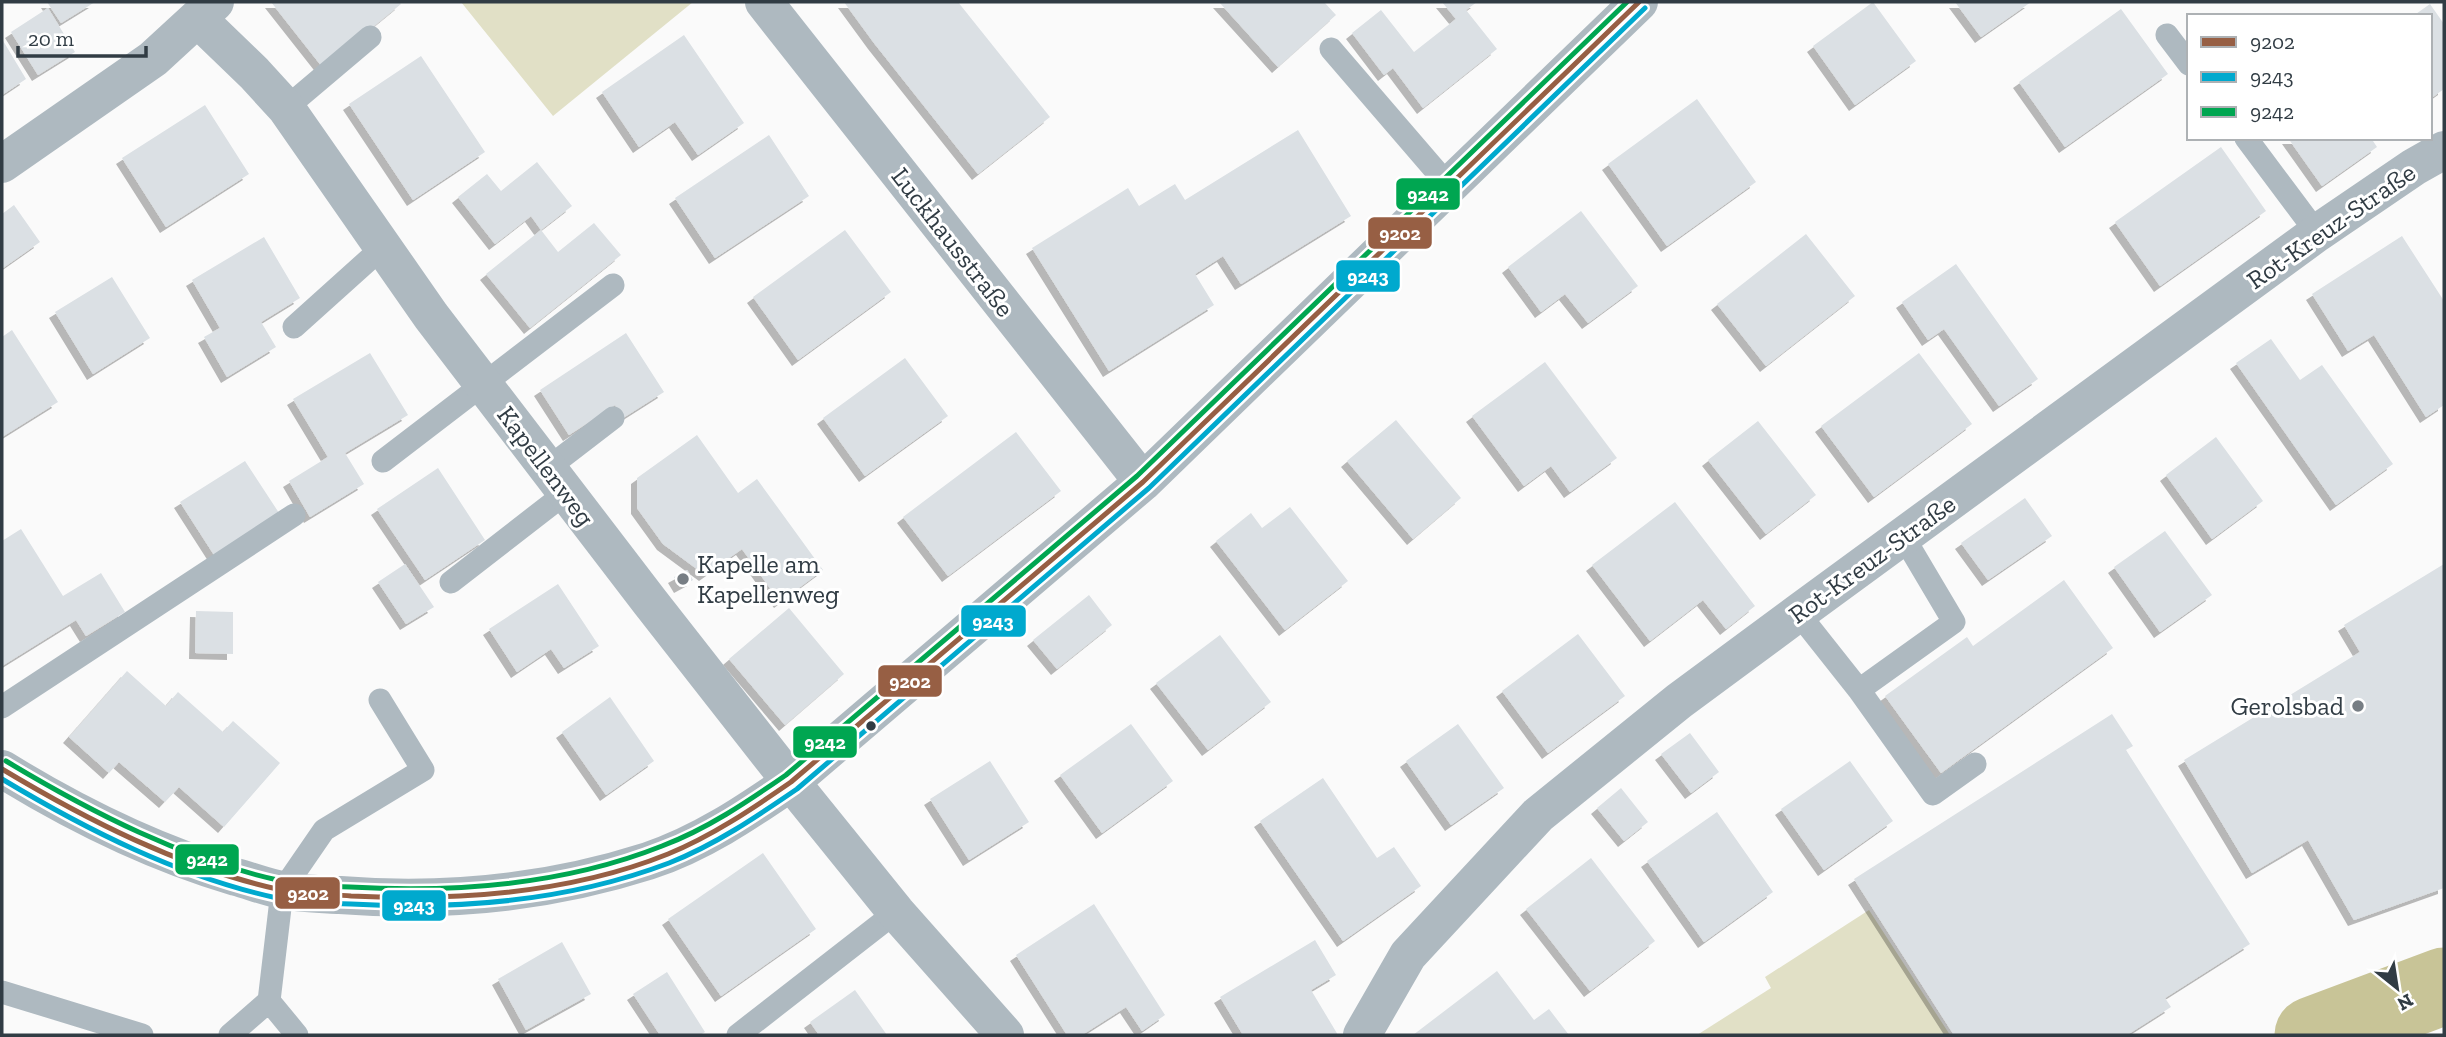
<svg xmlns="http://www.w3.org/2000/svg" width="2446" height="1037" font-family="'Zilla Slab',serif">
	<defs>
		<filter id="shadow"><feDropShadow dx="-6" dy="6" stdDeviation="0" flood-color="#0004"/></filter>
	</defs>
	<rect width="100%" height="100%" fill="#fafafa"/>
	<path fill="#e1e0c6" d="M461,2H693L553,116Z
		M1869,910L1950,1035H1697L1771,988L1765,977Z"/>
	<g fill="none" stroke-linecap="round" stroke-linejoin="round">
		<path stroke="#c8c497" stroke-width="77" d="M2313,1035L2444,986"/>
	</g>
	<path fill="#dbe0e4" filter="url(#shadow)" d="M47,2H95L61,23Z
		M271,2H399L401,4L323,68Z
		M844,2H958L1050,117L978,174L874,43Z
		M1219,2H1324L1336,15L1278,67Z
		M1442,2H1477L1466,10L1497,49L1423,108L1393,68L1384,75L1352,33L1381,10L1414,52L1456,19Z
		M1873,2L1916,61L1855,105L1813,46Z
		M1955,2H2031L1981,37Z
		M2430,4L2444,24V89L2430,99V16H2413Z
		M48,8L75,52L38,75L11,32Z
		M2121,9L2168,74L2065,147L2019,82Z
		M684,35L744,123L698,155L675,122L639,147L602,92Z
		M2,39L26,79L2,95Z
		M421,56L485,152L413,200L349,104Z
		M1697,99L1756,182L1667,246L1608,164Z
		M205,105L249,174L166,227L122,158Z
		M1298,130L1351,216L1241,284L1223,256L1195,274L1214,305L1109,371L1032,248L1128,188L1139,206L1175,184L1185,200Z
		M769,135L809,196L715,258L675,198Z
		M2288,138H2371L2377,147L2322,186Z
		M2221,147L2266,211L2160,286L2115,222Z
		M537,162L572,206L541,230L558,252L594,223L621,255L530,328L486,274L541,230L531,216L495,244L458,197L487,174L501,191Z
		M14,205L40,242L3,268L2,214Z
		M1581,211L1638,286L1588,323L1565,294L1541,312L1508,267Z
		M845,230L891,292L798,360L753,297Z
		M1806,234L1855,296L1766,366L1717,304Z
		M2402,236L2444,301V405L2426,417L2374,335L2348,351L2312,294Z
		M264,237L300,298L261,322L276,347L227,377L204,337L220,328L192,280Z
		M1956,264L2038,379L1999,406L1944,329L1928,340L1902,302Z
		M112,277L150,338L93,374L55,312Z
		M12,330L58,402L2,437V337Z
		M626,333L664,392L623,418L615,405L569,435L540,390Z
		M2271,339L2300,380L2322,365L2393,464L2336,505L2236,363Z
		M370,353L408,415L345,453L364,484L310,517L289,481L328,457L293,399Z
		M1919,353L1972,424L1874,497L1821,426Z
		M905,358L948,416L865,476L823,418Z
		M1545,362L1617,458L1570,492L1551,466L1524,486L1472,416Z
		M1396,420L1461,498L1413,539L1347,461Z
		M1758,421L1816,495L1766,534L1708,460Z
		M1016,432L1061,491L948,576L903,517Z
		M697,435L738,493L757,479L823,570L780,602L742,549L705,575L663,544L637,508V478Z
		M2216,437L2263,501L2212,539L2166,475Z
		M245,461L281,516L216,558L180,502Z
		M438,468L485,540L425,580L377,509Z
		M2025,498L2052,536L1988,580L1961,543Z
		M1675,502L1755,606L1726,629L1703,600L1650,641L1592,565Z
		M1290,507L1348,581L1285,630L1216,541L1251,513L1262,528Z
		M21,529L63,596L101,573L125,612L86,636L76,620L2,666V541Z
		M2165,531L2212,595L2160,632L2114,567Z
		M405,564L434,607L406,624L378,582Z
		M2444,564V888L2354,920L2308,840L2252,873L2184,760L2360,652L2344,625Z
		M687,570L693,580L680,587L674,577Z
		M2064,580L2113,648L1941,773L1885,696L1967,637L1973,646Z
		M558,584L599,646L564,668L551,649L517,672L489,629Z
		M1089,595L1112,625L1057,669L1033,640Z
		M789,608L844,674L785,725L729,659Z
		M196,611L233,612V654L195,653Z
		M1578,634L1625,696L1548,753L1502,691Z
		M1220,635L1271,702L1208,750L1156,683Z
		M127,671L166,706L178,692L223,732L233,721L280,763L224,827L179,787L165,802L119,762L109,773L69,737Z
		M610,697L654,761L606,795L562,732Z
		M2112,714L2133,746L2126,750L2250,944L2165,998L2171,1007L2127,1035H1954L1854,879Z
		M1131,724L1173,781L1102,833L1060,775Z
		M1458,724L1504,788L1451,825L1406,761Z
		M1690,733L1719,772L1691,793L1661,754Z
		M990,761L1029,822L969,860L930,799Z
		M1850,761L1893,821L1824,870L1781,809Z
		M1323,778L1377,858L1394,847L1421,886L1343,941L1260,821Z
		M1621,788L1648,822L1624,841L1597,808Z
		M1717,812L1773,892L1704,942L1647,861Z
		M763,853L816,929L721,996L668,919Z
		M1591,858L1655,941L1590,991L1526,909Z
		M1094,904L1165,1015L1142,1031L1126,1007L1082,1035H1067L1016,955Z
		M1315,940L1336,975L1311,990L1338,1035H1243L1220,997Z
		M562,942L591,994L526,1030L498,979Z
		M1497,971L1534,1020L1549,1009L1569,1035H1413Z
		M667,972L705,1032L700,1035H660L633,994Z
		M855,990L887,1035H819L810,1022Z"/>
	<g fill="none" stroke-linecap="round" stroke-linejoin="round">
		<path stroke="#aeb9c0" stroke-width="23" d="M2167,35L2189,64
			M1331,49L1448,185
			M286,108L370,37
			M2246,138L2317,233
			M294,327L383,247
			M383,461L613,285
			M548,468L613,418
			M451,582L567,492
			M1798,613L1859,690L1954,622L1903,536
			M1859,690L1933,794L1975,764
			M2,707L294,515
			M2,992L142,1035
			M230,1035L269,1001
			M297,1035L269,1001L282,891L324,830L423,770L380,700
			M738,1035L896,912"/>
		<path stroke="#aeb9c0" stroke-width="38" d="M764,2L1143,482
			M198,19L254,73L286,108L431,316L650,602L791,782L896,912L1005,1035
			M2,164L153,59L215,2
			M2,769C75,814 154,853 236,877C251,881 266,887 282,890C300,894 321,894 340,895C443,903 548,893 648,861C700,844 746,813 791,782L1143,482L1639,2
			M1362,1035L1408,955L1538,815L1679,701L1798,613L2317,233L2414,167L2444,150"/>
		<defs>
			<path id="bus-1" d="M2,769C87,820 179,867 277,889C301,894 326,894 351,896C456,901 569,894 668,854C712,836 752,809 791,782L1143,482L1639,2"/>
			<path id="bus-2" d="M2,779C87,830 180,877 277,898C302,903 327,903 351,904C457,910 569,901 669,863C715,845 756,817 797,789L1149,488L1645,8"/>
			<path id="bus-3" d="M6,761C91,812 184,860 282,881C304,886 327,886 350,887C454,893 564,885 662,846C707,829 747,802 786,775L1137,476L1627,2"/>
		</defs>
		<use href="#bus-1" stroke="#fff" stroke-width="10"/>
		<use href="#bus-2" stroke="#fff" stroke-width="10"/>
		<use href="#bus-3" stroke="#fff" stroke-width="10"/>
		<use href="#bus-1" stroke="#975f44" stroke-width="5"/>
		<use href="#bus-2" stroke="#00a9ce" stroke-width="5"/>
		<use href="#bus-3" stroke="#00a651" stroke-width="5"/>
	</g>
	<g fill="#777e84" stroke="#fff" stroke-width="2.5">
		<circle cx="683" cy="579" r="7"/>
		<circle cx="2358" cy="706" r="7"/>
	</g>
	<circle fill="#313c44" stroke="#fff" stroke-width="2.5" cx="871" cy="726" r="6"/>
	<g text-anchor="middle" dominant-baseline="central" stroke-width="6" stroke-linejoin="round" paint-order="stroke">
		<g font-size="26" fill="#313c44" stroke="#fff">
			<text transform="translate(2331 226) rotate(-35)">Rot-Kreuz-Straße</text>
			<text transform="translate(953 242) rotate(52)">Luckhausstraße</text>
			<text transform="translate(546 466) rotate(53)">Kapellenweg</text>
			<text transform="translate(1872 559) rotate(-36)">Rot-Kreuz-Straße</text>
		</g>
		<g font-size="26" fill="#313c44" stroke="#fff" text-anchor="start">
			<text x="697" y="564">Kapelle am<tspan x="697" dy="30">Kapellenweg</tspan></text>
			<text x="2344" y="706" text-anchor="end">Gerolsbad</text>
		</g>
	</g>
	<g stroke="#fff" stroke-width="2.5">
		<rect x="1395" y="177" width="66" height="34" rx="7" fill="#00a651"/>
		<rect x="1367" y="216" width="66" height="34" rx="7" fill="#975f44"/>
		<rect x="1335" y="259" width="66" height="34" rx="7" fill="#00a9ce"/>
		<rect x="960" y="604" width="67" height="34" rx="7" fill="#00a9ce"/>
		<rect x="877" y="664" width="66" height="34" rx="7" fill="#975f44"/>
		<rect x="792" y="725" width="66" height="34" rx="7" fill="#00a651"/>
		<rect x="174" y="843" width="66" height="33" rx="7" fill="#00a651"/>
		<rect x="274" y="876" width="67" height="34" rx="7" fill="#975f44"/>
		<rect x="381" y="889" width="66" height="33" rx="7" fill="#00a9ce"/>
	</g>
	<g font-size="19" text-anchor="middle" font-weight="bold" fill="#fff">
		<text x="1428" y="201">9242</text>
		<text x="1400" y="240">9202</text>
		<text x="1368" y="283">9243</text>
		<text x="993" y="628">9243</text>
		<text x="910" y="688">9202</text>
		<text x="825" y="749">9242</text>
		<text x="207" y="866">9242</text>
		<text x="308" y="900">9202</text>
		<text x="414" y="912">9243</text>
	</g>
	<rect width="2446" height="1037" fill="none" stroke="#313c44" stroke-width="7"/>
	<rect x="2187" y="14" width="245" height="126" fill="#ffffff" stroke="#adb1b4" stroke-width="2"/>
	<rect x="2201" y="37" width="35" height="10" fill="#975f44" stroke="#adb1b4" stroke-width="2"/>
	<text x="2250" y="49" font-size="21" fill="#313c44">9202</text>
	<rect x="2201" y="72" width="35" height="10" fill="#00a9ce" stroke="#adb1b4" stroke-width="2"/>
	<text x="2250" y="84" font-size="21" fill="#313c44">9243</text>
	<rect x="2201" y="107" width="35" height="10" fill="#00a651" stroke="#adb1b4" stroke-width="2"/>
	<text x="2250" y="119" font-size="21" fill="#313c44">9242</text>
	<g transform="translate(2397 988) rotate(150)" stroke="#ffffff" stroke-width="5" paint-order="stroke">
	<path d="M0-5L12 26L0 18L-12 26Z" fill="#313c44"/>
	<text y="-10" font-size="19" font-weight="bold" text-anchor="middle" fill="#313c44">N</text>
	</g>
	<path d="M18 46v10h128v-10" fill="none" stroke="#313c44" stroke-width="3.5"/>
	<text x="28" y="46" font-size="21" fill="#313c44" stroke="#ffffff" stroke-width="5" paint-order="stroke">20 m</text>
</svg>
